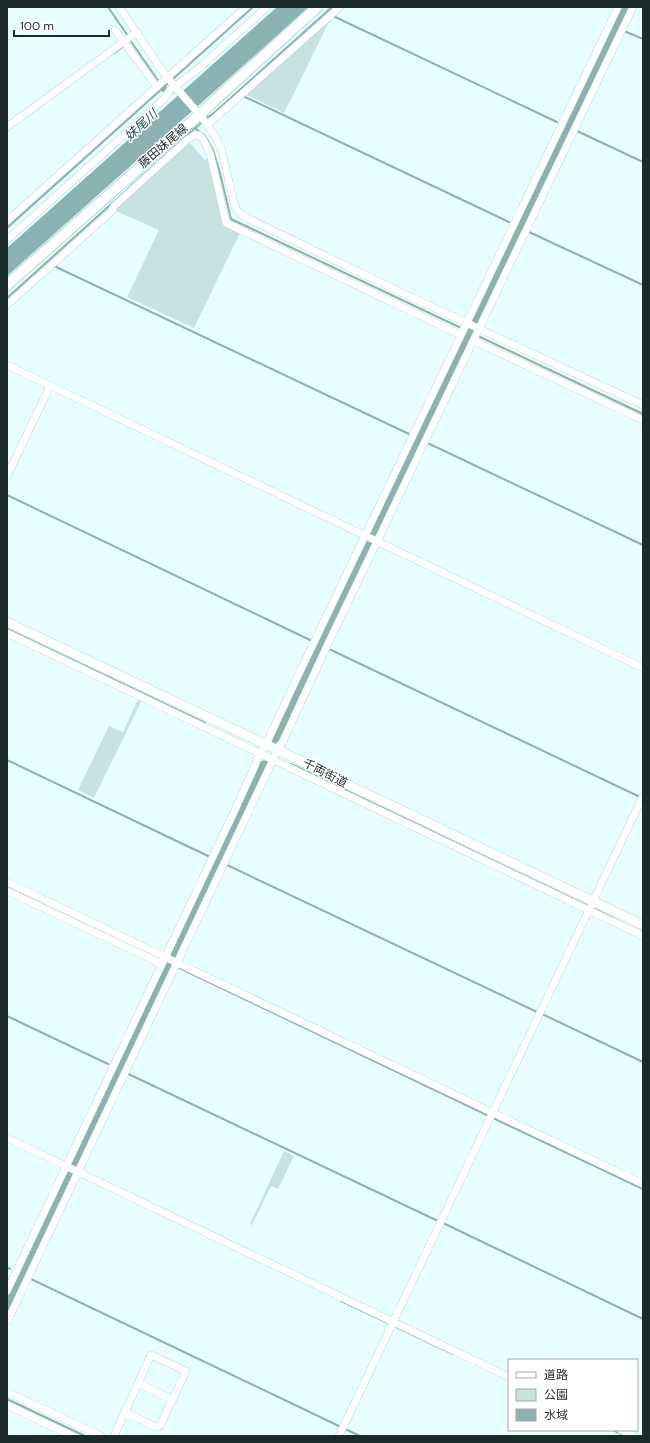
<svg xmlns="http://www.w3.org/2000/svg" width="650" height="1443" font-family="'DM Sans','Noto Sans JP',sans-serif">
	<rect width="100%" height="100%" fill="#e7fffe"/>
	<path fill="#c6e2e1" d="M331,17V21L328,24L284,113L247,95V94Z
		M188,141L205,160L209,156L223,223L240,233L194,328L127,297L159,230L116,211L115,207Z
		M138,699L142,700L94,798L78,790L109,726L123,732Z
		M284,1151L294,1156L278,1189L271,1186L252,1225L250,1224Z"/>
	<path fill="#89b2b1" d="M277,7H309L7,276V248Z"/>
	<g fill="none" stroke-linecap="round" stroke-linejoin="round">
		<path stroke="#89b2b1" stroke-width="2" d="M108,7L128,36
			M333,16L557,122
			M624,31L643,39
			M130,40L159,82
			M113,54L124,46
			M243,96L509,222
			M205,119L214,113L332,7
			M566,126L572,129
			M195,128L205,136L213,150L220,173L231,219L459,327
			M577,131L643,162
			M519,227L524,230
			M7,228L253,7
			M529,232L643,285
			M54,266L409,434
			M7,298L202,122
			M468,331L474,334
			M478,336L643,414
			M417,438L643,545
			M7,495L310,640
			M7,629L205,723
			M319,644L324,647
			M329,649L640,797
			M7,760L208,856
			M291,764L613,918
			M227,865L537,1012
			M7,887L48,906
			M55,910L158,958
			M169,963L489,1116
			M542,1014L643,1062
			M7,1016L108,1064
			M118,1069L438,1221
			M493,1118L643,1189
			M443,1223L643,1319
			M7,1267L10,1269
			M21,1274L26,1276
			M31,1279L341,1427
			M341,1301L390,1324
			M394,1326L453,1354
			M7,1399L85,1436
			M345,1429L360,1436
			M613,1430L625,1436"/>
		<path stroke="#89b2b1" stroke-width="7" d="M162,87L163,88"/>
		<path stroke="#89b2b1" stroke-width="11" d="M276,740L627,7
			M7,1310L263,771L264,766"/>
		<defs>
			<path id="minor" d="M119,7C136,30 150,55 168,78C186,101 209,121 221,148L235,207L241,215L398,291L643,405
				M115,30L157,87
				M207,125L340,7
				M7,127L137,32
				M7,221L246,7
				M7,240L163,100L170,90L198,69L267,7
				M7,305L113,210V207L187,140L195,135H199L203,139L210,153L226,223L461,335
				M474,341L643,420
				M7,365L643,668
				M7,476L50,386
				M7,633L643,936
				M7,882L643,1184
				M7,891L162,964
				M7,1138L509,1377
				M7,1291L234,812L260,754L269,738L294,684L618,7
				M7,1322L280,745L283,741L327,646L633,7
				M138,1383L173,1400
				M7,1392L101,1436
				M7,1405L72,1436
				M621,1430L634,1436
				M114,1436L151,1355L186,1371L160,1426L156,1427L124,1412
				M339,1436L643,796"/>
			<path id="tertiary" d="M7,622L299,760L334,778L643,925"/>
			<path id="secondary" d="M7,285L199,115L317,7"/>
		</defs>
		<use href="#minor" stroke="#b1d9d7" stroke-width="8"/>
		<use href="#tertiary" stroke="#b1d9d7" stroke-width="10"/>
		<use href="#secondary" stroke="#b1d9d7" stroke-width="12"/>
		<use href="#minor" stroke="#fff" stroke-width="7"/>
		<use href="#tertiary" stroke="#fff" stroke-width="9"/>
		<use href="#secondary" stroke="#fff" stroke-width="10"/>
	</g>
	<g text-anchor="middle" dominant-baseline="central" stroke-width="3" stroke-linejoin="round" paint-order="stroke">
		<g font-size="12" fill="#1b2b2a" stroke="#fff">
			<text transform="translate(163 146) rotate(-41)">藤田妹尾線</text>
			<text transform="translate(325 773) rotate(27)">千両街道</text>
		</g>
		<g font-size="13" font-style="italic" fill="#1c5756" stroke="#fff">
			<text transform="translate(141 125) rotate(-42)">妹尾川</text>
		</g>
	</g>
	<rect width="650" height="1443" fill="none" stroke="#1b2b2a" stroke-width="16"/>
	<rect x="508" y="1359" width="130" height="72" fill="#ffffff" stroke="#a4aaaa"/>
	<rect x="516" y="1372" width="20" height="6" fill="#ffffff" stroke="#a4aaaa"/>
	<text x="544" y="1379" font-size="12" fill="#1b2b2a">道路</text>
	<rect x="516" y="1389" width="20" height="12" fill="#c6e2e1" stroke="#a4aaaa"/>
	<text x="544" y="1399" font-size="12" fill="#1b2b2a">公園</text>
	<rect x="516" y="1409" width="20" height="12" fill="#89b2b1" stroke="#a4aaaa"/>
	<text x="544" y="1419" font-size="12" fill="#1b2b2a">水域</text>
	<path d="M14 30v6h95v-6" fill="none" stroke="#1b2b2a" stroke-width="2"/>
	<text x="20" y="30" font-size="12" fill="#1b2b2a" stroke="#ffffff" stroke-width="3" paint-order="stroke">100 m</text>
</svg>
